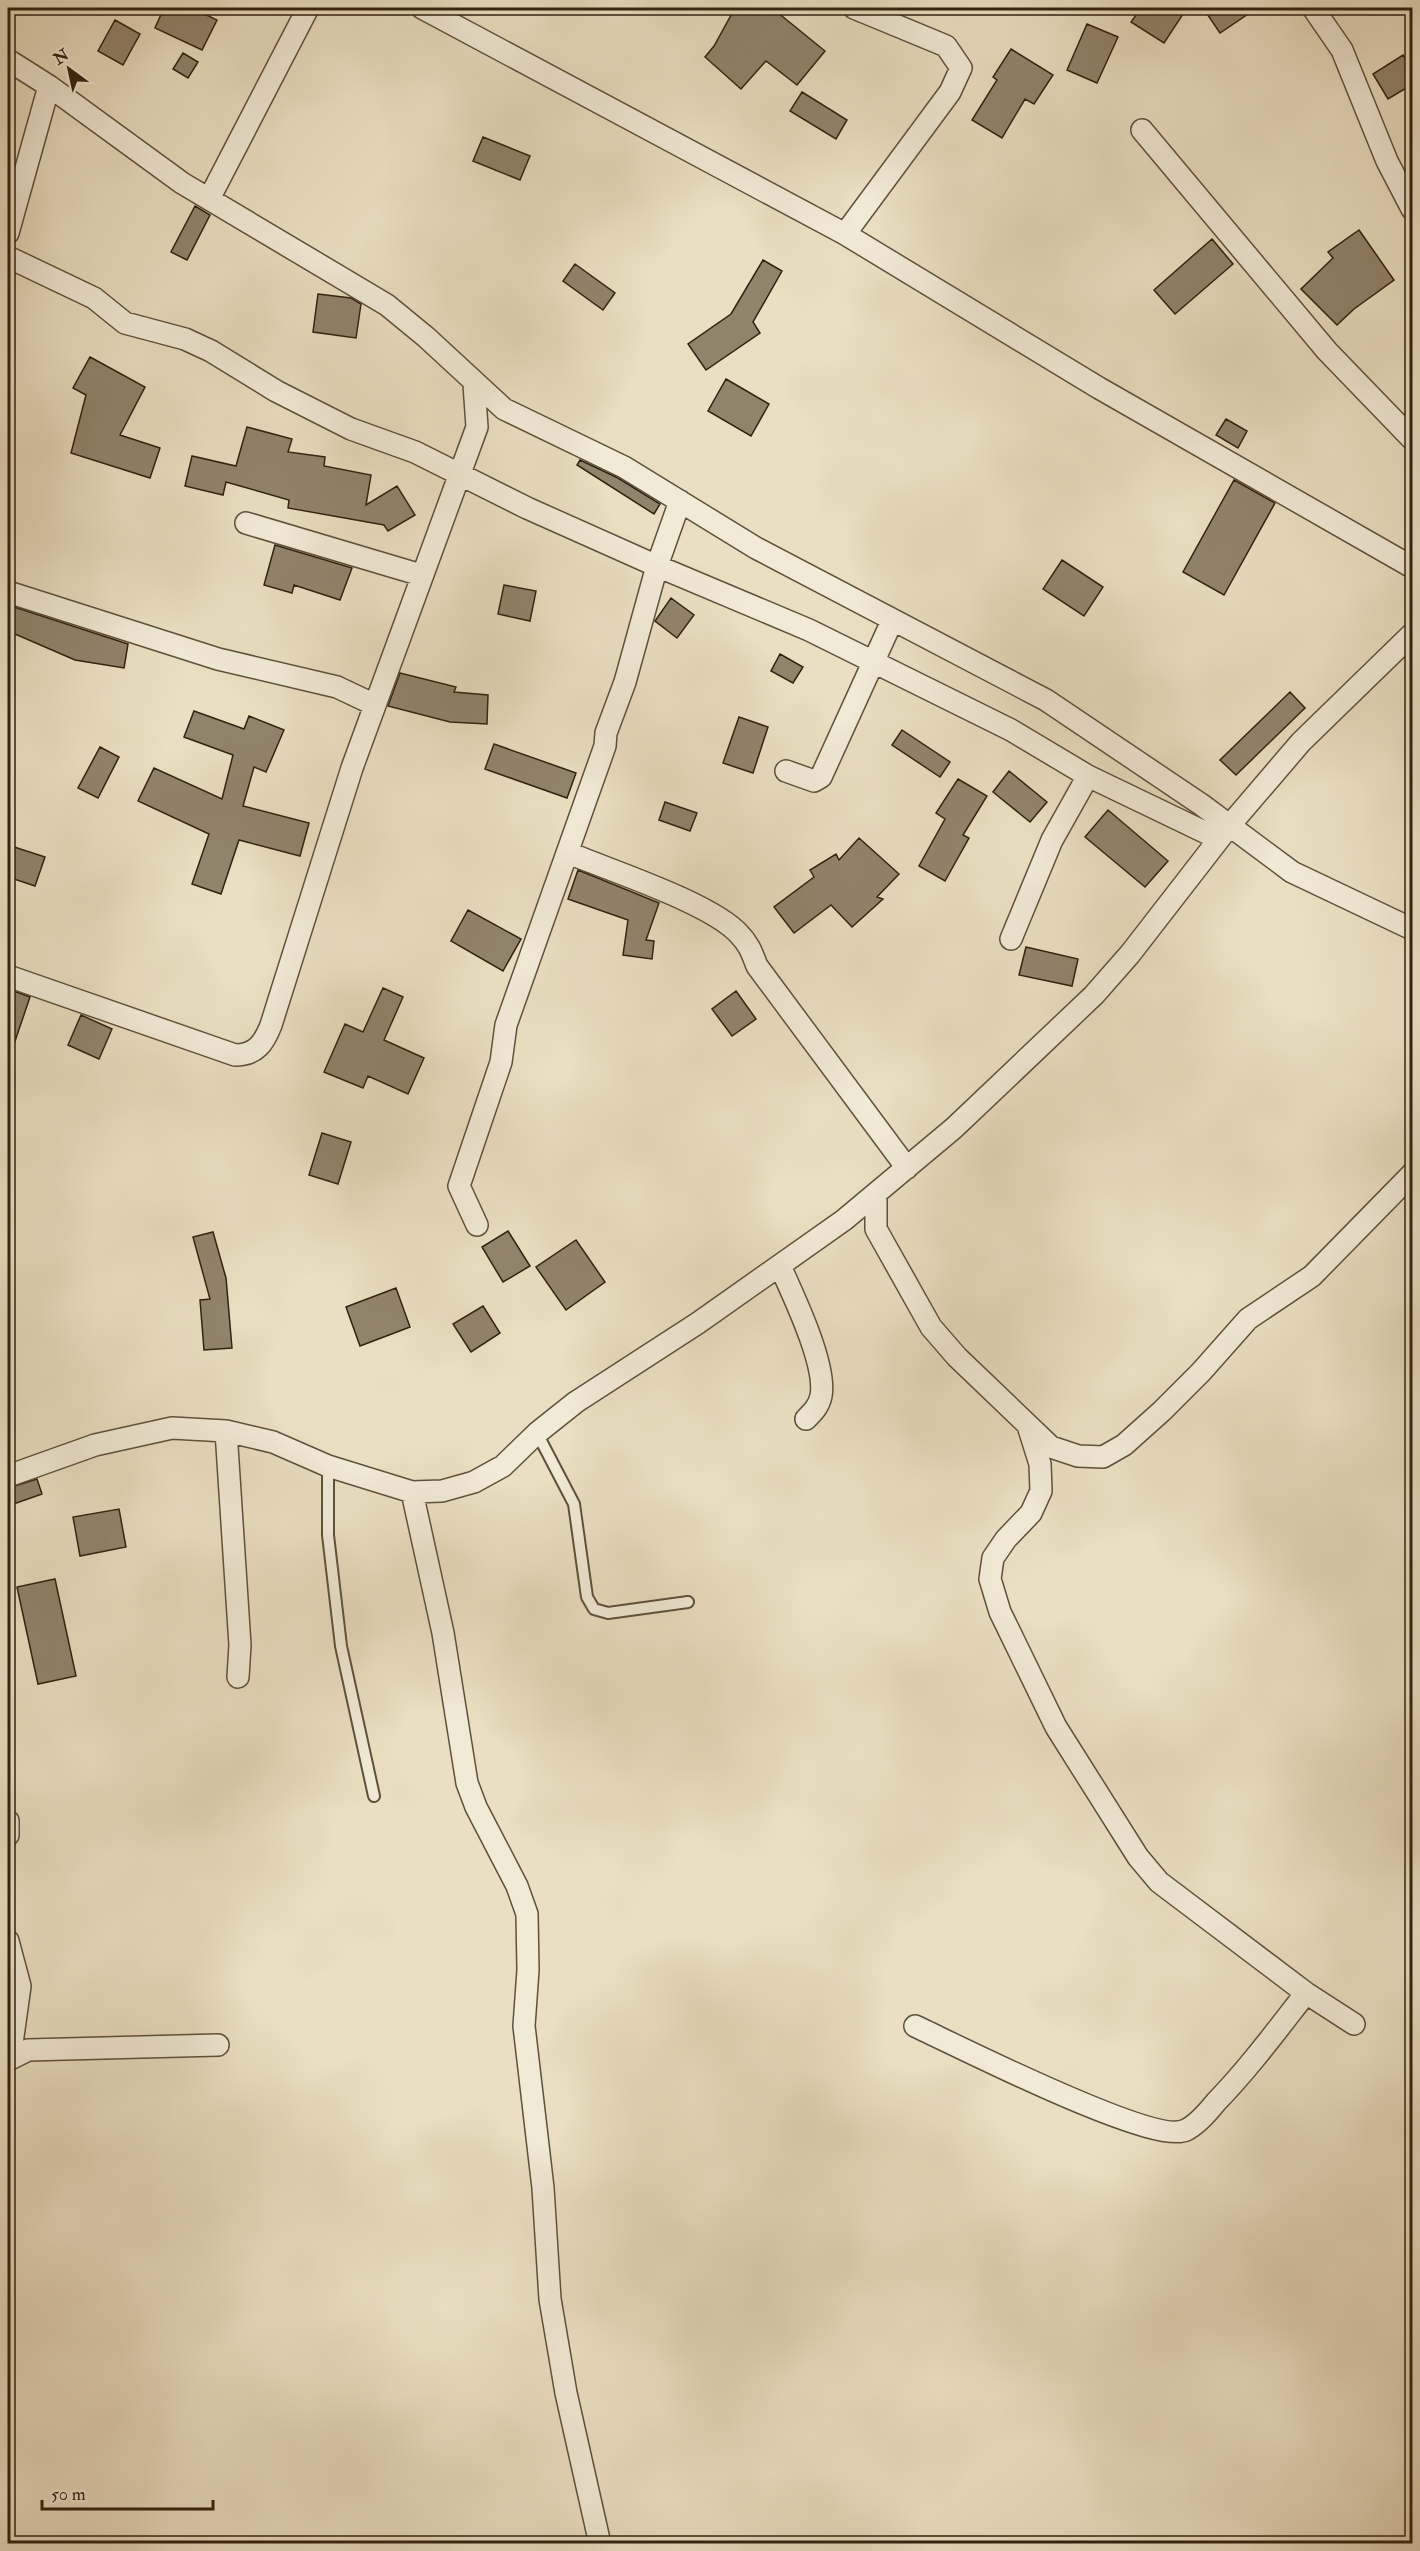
<svg xmlns="http://www.w3.org/2000/svg" width="1420" height="2551" font-family="'IM FELL Double Pica',serif">
	<rect width="100%" height="100%" fill="#eadfc2"/>
	<filter id="stains"><feTurbulence type="fractalNoise" baseFrequency=".00333" numOctaves="4"/><feColorMatrix values="0 0 0 0 .2 0 0 0 0 .09 0 0 0 0 .02 0 0 0 .5 -.17"/></filter>
	<radialGradient id="worn" r=".72"><stop offset=".6" stop-color="#630" stop-opacity="0"/><stop offset="1" stop-color="#630" stop-opacity=".3"/></radialGradient>
	<path fill="#91846d" stroke="#302210" stroke-width="1.5" d="M164,8H192L217,20L202,50L155,28Z
		M735,8H772L825,51L797,85L766,61L741,89L705,57L714,46Z
		M1141,8H1187L1164,43L1131,22Z
		M1203,8H1257L1220,33Z
		M115,20L140,34L123,65L98,51Z
		M1087,24L1118,37L1097,83L1067,70Z
		M1011,49L1053,75L1034,104L1025,99L1002,138L972,120L997,80L993,77Z
		M183,53L198,62L188,78L173,69Z
		M1403,55L1413,70V84L1388,99L1373,74Z
		M802,92L847,120L836,139L790,111Z
		M483,137L530,156L520,180L473,161Z
		M195,206L210,215L187,260L171,252Z
		M1359,230L1394,280L1354,309L1337,325L1301,289L1333,258L1328,252Z
		M1212,239L1233,264L1175,314L1154,290Z
		M763,260L782,271L753,322L760,333L706,370L688,344L731,314Z
		M575,264L615,293L603,310L563,281Z
		M318,294L351,298L361,304L356,338L313,332Z
		M90,357L145,387L120,435L160,448L150,478L71,453L86,395L73,388Z
		M726,379L769,404L751,436L708,411Z
		M1226,419L1247,431L1238,448L1216,435Z
		M247,427L292,439L288,452L325,457L324,466L371,475L366,505L397,486L415,515L388,531L384,525L288,508L289,500L226,482L223,495L185,486L192,456L236,466Z
		M580,460L618,478L660,504L654,514L577,465Z
		M1234,480L1275,503L1224,595L1183,572Z
		M275,545L352,568L340,600L294,585L292,593L264,585Z
		M1062,560L1103,587L1084,616L1043,589Z
		M504,585L536,591L530,621L498,614Z
		M671,598L694,615L677,638L655,621Z
		M8,605L128,644L124,668L75,660L8,631Z
		M780,654L803,667L793,683L771,671Z
		M400,673L456,687L454,692L488,695L487,724L450,722L388,706Z
		M1290,692L1305,708L1236,775L1220,760Z
		M194,711L244,729L249,716L284,730L266,772L254,767L243,806L309,823L300,856L239,840L221,894L192,884L209,834L138,801L154,768L222,799L233,755L184,737Z
		M739,717L768,727L753,773L723,763Z
		M902,730L950,762L940,777L892,745Z
		M494,744L576,773L567,798L485,769Z
		M100,747L119,757L98,798L78,788Z
		M1009,771L1047,802L1030,822L993,792Z
		M958,779L987,796L963,835L969,838L945,881L919,866L945,819L936,813Z
		M665,802L697,813L690,831L659,820Z
		M1108,810L1168,861L1145,887L1085,837Z
		M859,838L899,874L877,897L883,899L852,927L831,905L794,933L774,907L814,877L810,870L836,854L839,860Z
		M8,845L45,857L35,886L8,877Z
		M578,870L659,903L646,940L654,941L652,959L623,955L628,920L568,899Z
		M468,910L521,939L503,971L451,941Z
		M1026,947L1078,959L1072,986L1019,975Z
		M383,988L403,997L384,1040L424,1058L408,1094L368,1076L363,1088L324,1072L345,1024L363,1032Z
		M8,989L30,997L11,1053H8Z
		M736,991L756,1019L732,1036L712,1009Z
		M81,1015L112,1029L99,1059L68,1045Z
		M322,1133L351,1142L338,1184L309,1175Z
		M508,1231L530,1266L503,1282L482,1247Z
		M213,1232L226,1278L232,1348L204,1350L200,1300L210,1299L193,1237Z
		M576,1240L605,1282L566,1310L536,1267Z
		M396,1288L410,1327L360,1346L346,1307Z
		M483,1306L500,1333L471,1352L453,1324Z
		M37,1479L42,1494L8,1506V1488Z
		M119,1509L126,1547L80,1556L73,1517Z
		M55,1579L76,1676L38,1684L17,1587Z"/>
	<g fill="none" stroke-linecap="round" stroke-linejoin="round">
		<defs>
			<path id="service" d="M537,1433L574,1504L587,1597L594,1609L608,1613L688,1602
				M328,1466V1535L341,1646L374,1796"/>
			<path id="minor" d="M422,8L845,234L1099,388L1412,567
				M1313,8L1342,50L1387,161L1412,209
				M8,60L49,86L182,183L387,305L426,337L504,409L624,467L756,548L1046,700L1202,805L1292,872L1412,929
				M1142,130L1327,351L1412,439
				M209,199L308,8
				M8,233L49,86
				M845,234L950,92L961,68L946,46L854,8
				M8,257L94,298L125,323L185,339L211,351L276,391L351,429L415,452L527,508L657,566L809,630L1011,730L1088,776L1219,839
				M246,523L421,575
				M8,592L218,659L337,687L375,705
				M786,771L814,781L821,777L892,621
				M569,853C611,871 711,903 739,934C749,944 752,953 757,966L907,1168
				M1011,939L1052,840L1088,776
				M8,976L235,1055C256,1055 264,1043 271,1025L352,768L477,427L474,384
				M876,1196V1229L931,1327L957,1357L1051,1447L1078,1456L1103,1457L1124,1445L1162,1411L1201,1372L1248,1319L1312,1276L1412,1174
				M477,1225L459,1186L501,1062L506,1025L605,746L606,733L625,682L657,566L680,501
				M780,1266C793,1295 827,1365 821,1396C819,1406 813,1412 806,1419
				M1029,1429L1040,1464L1041,1491L1031,1513L1006,1539L993,1558L990,1579L1000,1612L1056,1727L1138,1857L1159,1882L1306,1993L1354,2024
				M226,1431L240,1645L238,1677
				M8,1476L95,1445L172,1428L226,1431L273,1442L328,1466L412,1492L442,1491L474,1482L503,1466L537,1433L576,1402L698,1323L844,1220L954,1128L1094,995L1130,954L1230,825L1301,742L1412,634
				M412,1492L443,1633L467,1783L476,1807L517,1886L527,1914L528,1970L524,2026L543,2188L550,2299L566,2393L600,2544
				M8,1821V1835
				M8,1941L20,1986L10,2058
				M915,2026C956,2045 1154,2146 1186,2130C1198,2124 1208,2112 1216,2102C1249,2068 1277,2030 1306,1993
				M8,2060L28,2050L218,2045"/>
		</defs>
		<use href="#service" stroke="#5e513c" stroke-width="14"/>
		<use href="#minor" stroke="#5e513c" stroke-width="24"/>
		<use href="#service" stroke="#f1ead7" stroke-width="10"/>
		<use href="#minor" stroke="#f1ead7" stroke-width="21"/>
	</g>
	<rect width="1420" height="2551" fill="none" stroke="#eadfc2" stroke-width="30"/>
	<rect x="9" y="9" width="1402" height="2533" fill="none" stroke="#302210" stroke-width="3"/>
	<rect x="15" y="15" width="1390" height="2521" fill="none" stroke="#302210" stroke-width="1.5"/>
	<g transform="translate(69 69) rotate(327)" stroke="#f1ead7" stroke-width="4.5" paint-order="stroke">
	<path d="M0-4.5L10 22L0 15L-10 22Z" fill="#302210"/>
	<text y="-9" font-size="16" font-weight="bold" text-anchor="middle" fill="#302210">N</text>
	</g>
	<path d="M42 2500v9h171v-9" fill="none" stroke="#302210" stroke-width="3"/>
	<text x="51" y="2500" font-size="18" fill="#302210" stroke="#f1ead7" stroke-width="4.5" paint-order="stroke">50 m</text>
	<rect width="100%" height="100%" filter="url(#stains)"/>
	<rect width="100%" height="100%" fill="url(#worn)"/>
</svg>
